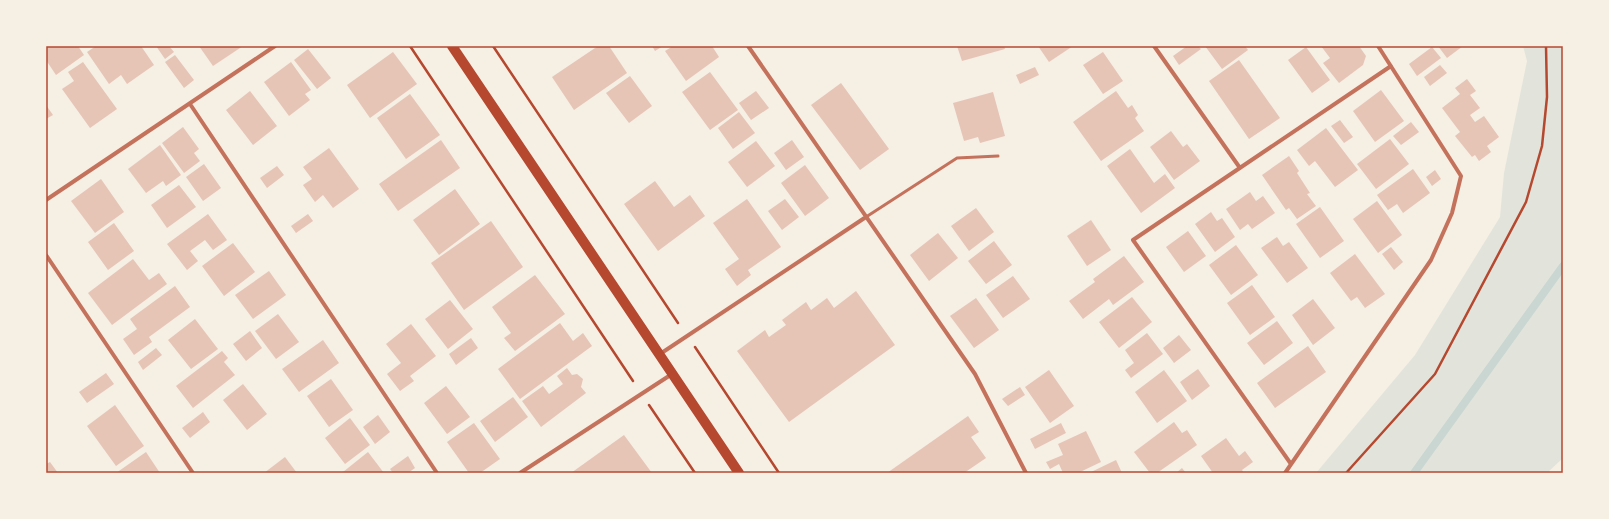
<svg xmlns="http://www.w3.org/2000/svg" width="1609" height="519" font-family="'Fira Sans Condensed',sans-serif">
	<rect width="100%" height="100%" fill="#f6efe4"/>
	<path fill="#e2e4dc" d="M1523,46H1563V458L1547,473H1316L1415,355L1500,217L1504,173L1527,61Z"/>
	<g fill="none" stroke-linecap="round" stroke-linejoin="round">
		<path stroke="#c9d6d2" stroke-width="8" d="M1414,473L1563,266"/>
	</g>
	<path fill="#e6c5b7" d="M46,46H78L84,55L56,75L46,60Z
		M96,46H141L154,65L127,84L121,75L109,84L87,52Z
		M156,46H169L174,52L165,59Z
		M199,46H243L213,66Z
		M598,46H609L627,73L574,110L552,77Z
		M652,46H663L655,51Z
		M673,46H712L719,57L686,81L665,51Z
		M957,46H1004L1005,49L962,61Z
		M1038,46H1073L1049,62Z
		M1187,46H1198L1201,49L1179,65L1173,56Z
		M1205,46H1245L1248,50L1222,69Z
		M1321,46H1359L1366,56L1363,65L1339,83L1323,63L1330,58Z
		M1438,46H1463L1447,58Z
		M1306,47L1330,80L1312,93L1288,60Z
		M1432,47L1441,58L1417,76L1409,64Z
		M308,49L331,78L317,89L294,60Z
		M393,52L417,84L370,118L347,85Z
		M1103,52L1123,81L1103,94L1083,65Z
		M175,55L194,80L184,88L165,62Z
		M1239,60L1280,118L1249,139L1209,81Z
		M83,62L117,109L90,128L62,89L74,81L68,72Z
		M291,62L311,90L305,94L310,100L289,116L264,82Z
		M1440,65L1447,73L1430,86L1424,77Z
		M1035,67L1039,75L1020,84L1016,75Z
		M710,72L738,110L710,130L682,92Z
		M630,76L652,106L629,123L606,93Z
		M1467,79L1476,91L1470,95L1480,108L1470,115L1475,122L1484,116L1499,137L1487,146L1491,152L1479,161L1475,155L1472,157L1455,136L1460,132L1442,108L1460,94L1455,88Z
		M841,83L889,149L860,170L811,105Z
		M1381,90L1404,121L1375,142L1353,111Z
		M250,91L277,126L253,145L226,110Z
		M756,91L769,108L751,120L739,103Z
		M1116,91L1128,108L1132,105L1138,115L1135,118L1144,131L1101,161L1073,122Z
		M993,92L1005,136L980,143L978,137L964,141L953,103Z
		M410,94L440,135L406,159L377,118Z
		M46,105L53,115L46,119Z
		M739,112L755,133L733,149L718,128Z
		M1340,120L1353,137L1344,143L1331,126Z
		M1411,122L1419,132L1401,145L1393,136Z
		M183,127L199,149L194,153L200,161L184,173L162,143Z
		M1326,128L1358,170L1335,187L1315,161L1309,166L1297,150Z
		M1171,131L1183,147L1187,144L1200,161L1174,180L1150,147Z
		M1390,139L1409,164L1376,189L1357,164Z
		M441,140L460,168L398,211L379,184Z
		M792,140L804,157L786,170L774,153Z
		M756,141L775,166L747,187L728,162Z
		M160,145L181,175L166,186L163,181L146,193L128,169Z
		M329,148L359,189L333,208L323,195L315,202L303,185L312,179L303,167Z
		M1130,149L1154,183L1165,174L1175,188L1141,213L1107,166Z
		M1289,156L1299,171L1297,173L1310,193L1307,194L1316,206L1297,219L1289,208L1286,210L1262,175Z
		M204,164L221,188L203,201L186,177Z
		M805,165L829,198L805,216L781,183Z
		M277,166L284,175L267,188L260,178Z
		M1413,169L1430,193L1403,213L1397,204L1388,210L1377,195Z
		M1435,170L1441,179L1432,186L1426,177Z
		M101,179L124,212L95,233L71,201Z
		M655,181L674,207L690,195L705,216L658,251L624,204Z
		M179,185L196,207L167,228L151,205Z
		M455,189L480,224L439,255L413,220Z
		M1250,192L1256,201L1263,196L1275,213L1252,229L1248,224L1240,230L1226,209Z
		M747,199L781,247L748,270L751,275L737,286L725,269L739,259L713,223Z
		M785,199L799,217L782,230L768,211Z
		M1377,201L1402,235L1378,253L1353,219Z
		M1320,207L1344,241L1320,258L1296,224Z
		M976,208L994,232L969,251L951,226Z
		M1211,212L1217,221L1222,218L1235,237L1215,252L1195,224Z
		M208,214L227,240L213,250L205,240L190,251L198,261L187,270L167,244Z
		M308,214L313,221L296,233L291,226Z
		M1091,220L1111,250L1087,266L1067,236Z
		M491,221L523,267L464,310L431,263Z
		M114,223L134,251L108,270L88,242Z
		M1188,231L1206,256L1184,272L1166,247Z
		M938,233L958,258L929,281L910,255Z
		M1277,237L1283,246L1289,242L1308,268L1287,283L1261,248Z
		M994,241L1012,265L986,284L968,261Z
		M233,243L255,272L224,296L202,266Z
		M1236,245L1258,275L1231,295L1209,265Z
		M1391,247L1403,262L1394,270L1382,254Z
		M1355,254L1385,294L1365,308L1357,297L1351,301L1330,273Z
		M1124,256L1144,282L1113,305L1109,299L1083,319L1069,301L1095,282L1093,279Z
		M133,259L149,280L159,273L167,284L112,325L88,293Z
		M269,271L286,295L253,319L235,295Z
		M535,275L565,314L515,351L504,338L511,333L492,307Z
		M1013,276L1030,299L1003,318L986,295Z
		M1252,285L1275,317L1250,335L1227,303Z
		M175,286L190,307L149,337L152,342L134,355L123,339L137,329L130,319Z
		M856,291L895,345L789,422L737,351L765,330L769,337L786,325L782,320L806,302L811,310L827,298L834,308Z
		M1132,297L1152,322L1119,348L1099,322Z
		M976,298L999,330L974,348L950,316Z
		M1313,299L1335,328L1313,345L1292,315Z
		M450,300L473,329L448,349L425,319Z
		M278,314L299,342L276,359L255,331Z
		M195,319L218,349L191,369L168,340Z
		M1277,321L1293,343L1264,365L1247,343Z
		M560,323L573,341L583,333L592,346L520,399L498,369Z
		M411,324L436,356L410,376L414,381L400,391L387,374L401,363L386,344Z
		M250,331L262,348L246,361L233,344Z
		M1147,333L1163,354L1131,378L1125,370L1134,363L1125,350Z
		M1179,335L1191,350L1174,363L1163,348Z
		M471,338L478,348L456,365L449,354Z
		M323,340L339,363L299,392L282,369Z
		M1308,346L1326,372L1275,408L1257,383Z
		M156,348L162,355L143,370L138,362Z
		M222,351L228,358L224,362L235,375L193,408L176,386Z
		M567,368L572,375L577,374L583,379L581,387L586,393L541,427L522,401L543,386L549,394L563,384L557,376Z
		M1198,369L1210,386L1192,400L1180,382Z
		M1049,370L1074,406L1050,423L1025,387Z
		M1164,370L1187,401L1157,423L1135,392Z
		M106,373L114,384L87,403L79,392Z
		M331,379L353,410L329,427L307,396Z
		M243,384L267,414L247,430L223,400Z
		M446,386L470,417L447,434L424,403Z
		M1020,387L1025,395L1008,406L1002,399Z
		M513,397L528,417L495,442L480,421Z
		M115,405L144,446L116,466L87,426Z
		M203,412L210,422L190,438L182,428Z
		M378,415L390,432L375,444L363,427Z
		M968,416L979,432L971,437L986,458L964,473H887Z
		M350,418L370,445L345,464L325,438Z
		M1174,422L1182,433L1187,430L1197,445L1157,473H1150L1134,452Z
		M474,423L500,459L480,473H469L447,442Z
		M1061,423L1066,433L1035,449L1030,439Z
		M1086,431L1101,462L1078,473H1063L1059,464L1050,469L1046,462L1063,455L1058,444Z
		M624,435L652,473H571Z
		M1226,438L1239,456L1245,451L1253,462L1242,470L1244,473H1213L1201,456Z
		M146,452L160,473H116Z
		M368,452L384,473H344L343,472Z
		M408,456L415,468L408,473H393L390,469Z
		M285,457L297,473H264Z
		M1116,460L1122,473H1089Z
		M50,462L58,473H46V464Z
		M1182,468L1186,473H1176Z"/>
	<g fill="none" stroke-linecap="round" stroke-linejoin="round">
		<path stroke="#b5482f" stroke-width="2.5" d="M410,46L633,381
			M493,46L678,323
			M695,347L779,473
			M649,405L695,473
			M1346,473L1435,374L1526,202L1542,146L1547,97L1546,46"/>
		<path stroke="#c5725c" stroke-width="3" d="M866,217L957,158L998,156"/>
		<path stroke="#c5725c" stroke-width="4" d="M748,46L975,374L1026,473
			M1154,46L1240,168
			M190,104L437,473
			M46,200L275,46
			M46,255L193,473
			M660,354L866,217
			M1291,464L1133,240L1391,66
			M520,473L672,374
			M1285,473L1431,260L1452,213L1461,176L1378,46"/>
		<path stroke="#b5482f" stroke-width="10" d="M452,46L739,473"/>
	</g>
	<rect width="1609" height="519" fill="none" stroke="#f6efe4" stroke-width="94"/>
	<rect x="47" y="47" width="1515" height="425" fill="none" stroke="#b5482f" stroke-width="1.5"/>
</svg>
